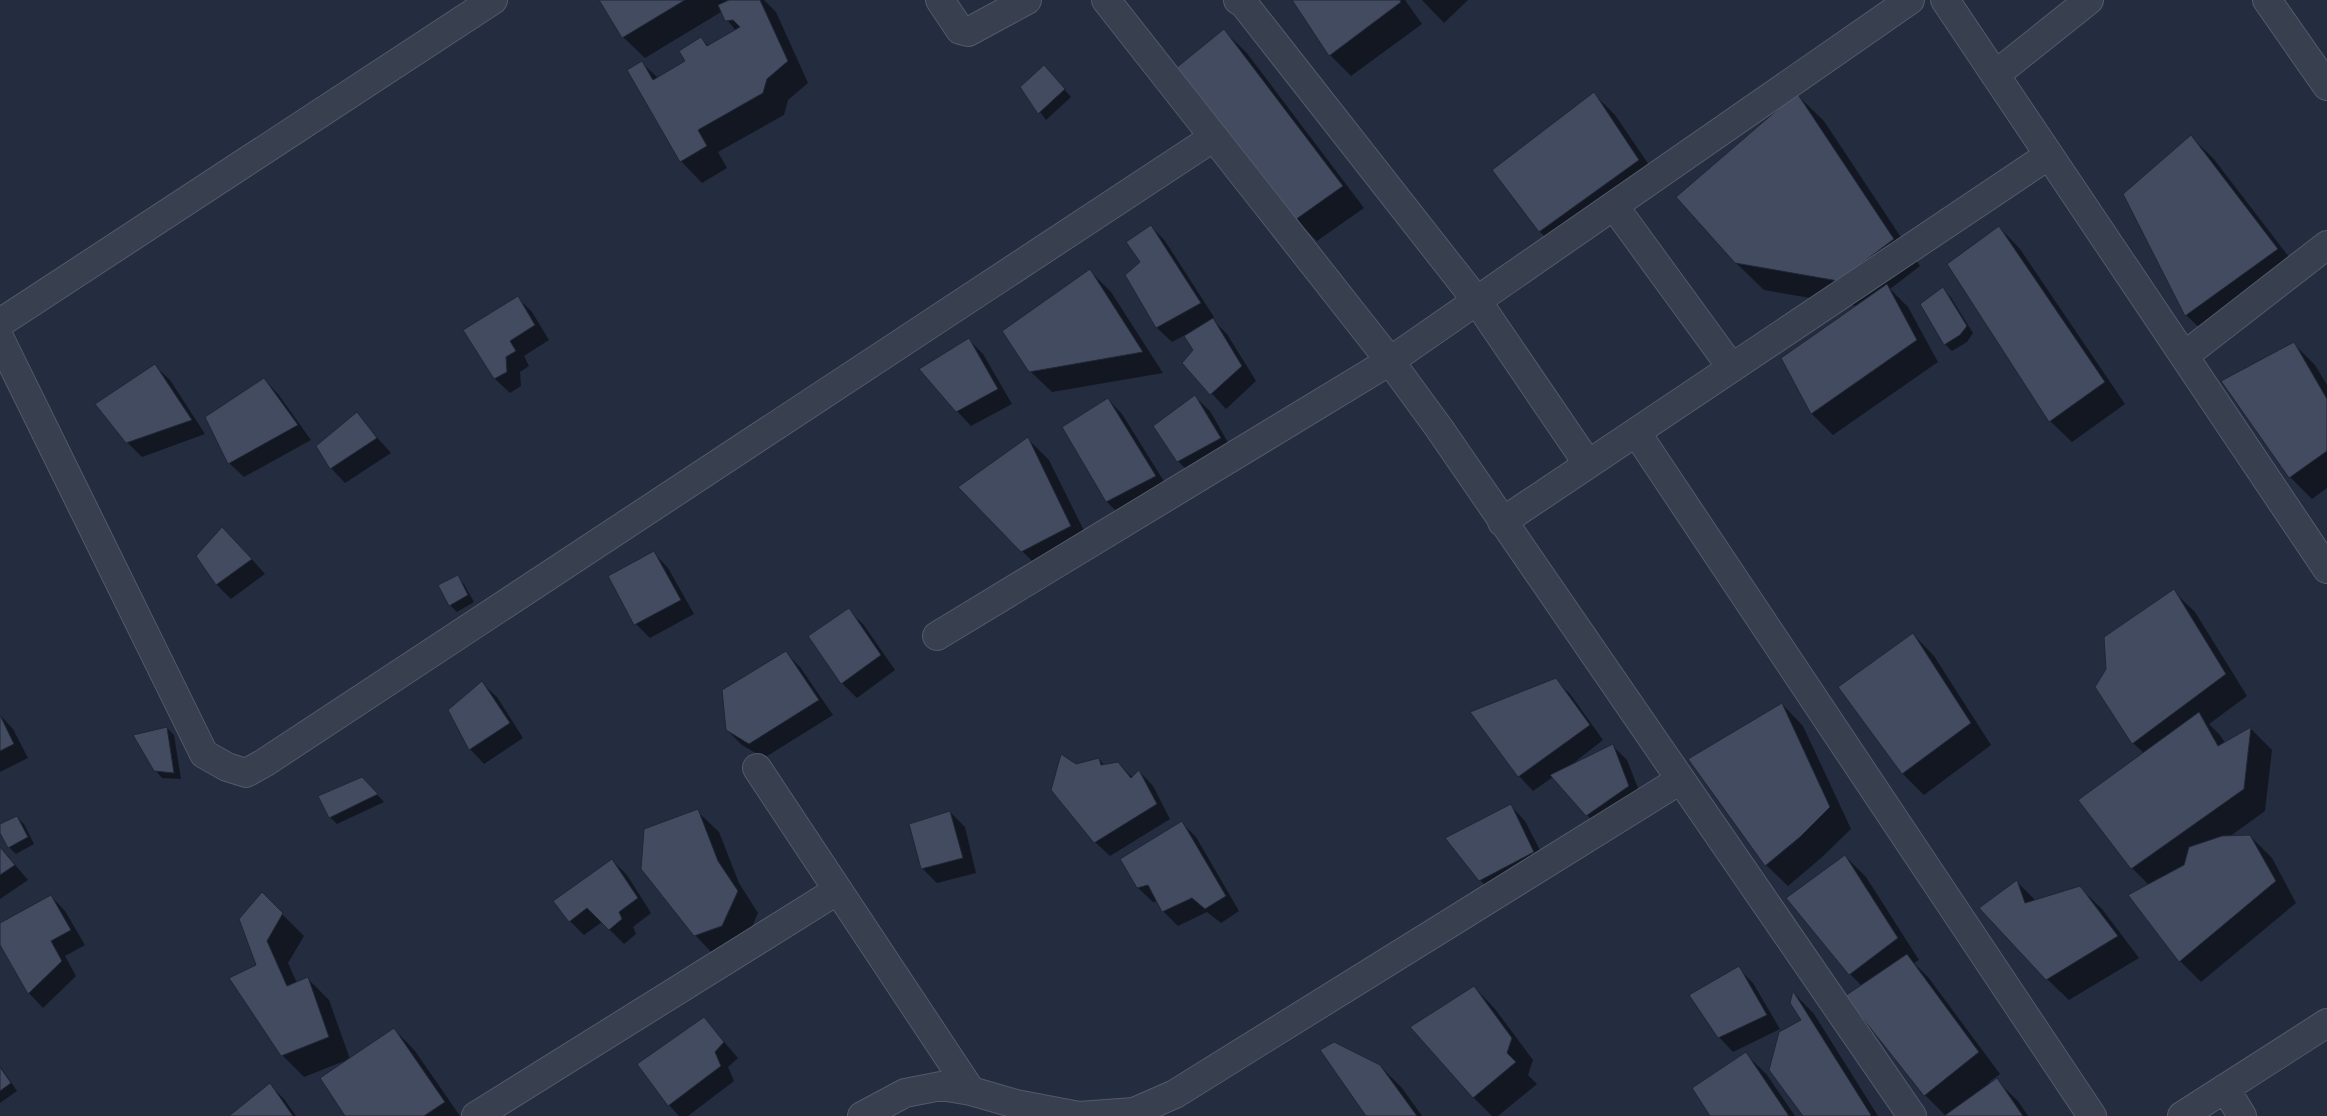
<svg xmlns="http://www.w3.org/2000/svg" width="2327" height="1116" font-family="Raleway,sans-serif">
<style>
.shadow{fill:#0007}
.building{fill:#434b61;stroke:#1f2636}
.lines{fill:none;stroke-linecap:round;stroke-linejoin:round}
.minor-casing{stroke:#535a6a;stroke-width:30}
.minor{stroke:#383f4f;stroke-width:28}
</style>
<rect width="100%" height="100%" fill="#242c3f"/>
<path class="shadow" d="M600 0H764L776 12 808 83 788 100 784 115 718 152 727 168 702 183 681 161 642 63 658 78 687 62 701 39 709 46 736 31 721 12 645 58 623 37Z
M1294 0H1405L1422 24 1351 76 1330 55Z
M1422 0H1468L1444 23Z
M1224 31 1246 52 1364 208 1317 241 1296 220Z
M1051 74 1071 97 1046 120 1022 87Z
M1594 94 1615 115 1660 181 1561 253 1540 232 1494 171Z
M1796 94 1824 121 1920 266 1890 289 1908 307 1938 362 1833 435 1812 414 1783 359 1857 306 1764 290 1736 263Z
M2191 137 2213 158 2299 270 2208 336 2186 315 2125 194Z
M1151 226 1165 241 1214 317 1212 319 1227 334 1256 381 1226 409 1184 363 1195 350 1185 335 1172 342 1157 328 1127 276 1141 263Z
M1999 227 2020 249 2125 404 2072 442 2050 421Z
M1090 271 1111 292 1163 373 1052 392 1030 371Z
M1943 289 1950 296 1973 333 1967 342 1952 351 1945 344Z
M518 298 532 312 549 340 524 356 529 366 520 372 521 386 510 393 495 379 465 330Z
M969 340 983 354 1012 404 971 426 957 411Z
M2294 344 2315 365 2327 385V488L2312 499 2290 477 2223 381Z
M155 366 170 380 205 434 142 457 127 442Z
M264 379 278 394 311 440 244 477 229 463Z
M1195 397 1210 411 1234 453 1192 476 1178 461Z
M1108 399 1122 414 1170 491 1121 516 1107 502Z
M356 414 391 453 345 483 331 468Z
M1027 438 1049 460 1092 547 1043 572 1022 551Z
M237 543 265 574 231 599 217 585 197 556Z
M654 553 668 568 694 614 650 638 636 624Z
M457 577 464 584 474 602 457 612 450 605Z
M2173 591 2195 612 2247 696 2209 724 2220 735 2225 743 2251 729 2272 750 2265 811 2229 837 2250 836 2272 858 2296 903 2201 982 2180 961 2130 896 2149 885 2132 868 2079 800 2144 753 2133 743Z
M848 610 863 624 895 670 857 698 842 683 810 637Z
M1913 634 1934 656 1991 745 1924 795 1903 774 1840 687Z
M786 653 800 667 833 715 764 758 742 745 727 730Z
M1555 679 1570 694 1603 740 1566 769 1613 746 1627 760 1643 801 1601 830 1553 777 1533 791 1519 776Z
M482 683 497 697 523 738 484 764 470 749Z
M1782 704 1803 726 1851 829 1821 858 1788 886 1766 865 1690 759Z
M0 715 13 729 28 758 0 772Z
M167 728 174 735 181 779 162 778 155 770Z
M1099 759 1105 766 1118 763 1133 778 1139 771 1153 786 1170 819 1110 856 1095 842Z
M369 786 384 802 337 824 330 817 320 797Z
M1511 806 1525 821 1548 866 1494 895 1480 880Z
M697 811 719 832 739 883 758 913 743 947 716 957 695 935Z
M950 812 965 827 976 873 937 883 922 868Z
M17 817 24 824 34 844 16 854 9 847 0 830V826Z
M1181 822 1196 837 1239 911 1221 923 1207 912 1178 926 1163 911 1158 901 1153 902 1138 888 1121 859Z
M0 847 28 880 0 899Z
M1845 856 1866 877 1919 960 1914 963 1928 977 2000 1074 1989 1082 1991 1084 1996 1080 2018 1101 2028 1116H1946L1925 1095 1862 986 1850 974Z
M612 860 627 875 651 913 633 927 636 934 624 944 602 922 584 935 570 921Z
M2017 882 2036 901 2080 888 2102 909 2139 958 2069 1000 2047 979Z
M262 894 304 936 288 963 297 983 307 978 329 1000 350 1059 394 1029 415 1051 460 1116H347V1060L304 1077 282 1055 258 965Z
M51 896 65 911 85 945 65 956 76 976 43 1008 29 993 0 943V925Z
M1738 968 1753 983 1780 1029 1733 1052 1719 1037Z
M1474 987 1495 1009 1533 1060 1528 1075 1537 1084 1498 1116H1492L1473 1097Z
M1794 993 1814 1014 1878 1116H1805L1803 1021Z
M704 1019 738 1058 728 1067 734 1081 688 1116H679L669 1105Z
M1746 1054 1767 1075 1795 1116H1711Z
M0 1066 17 1091 0 1103Z
M1380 1066 1402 1088 1422 1116H1368Z
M270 1085 284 1099 296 1116H231Z"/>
<path class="building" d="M599 0H685L622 38Z
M729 0H760L788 61 767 79 763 93 698 130 707 146 680 162 627 70 642 61 653 80 685 61 679 51 701 37 707 46 740 27 733 20 725 21 718 5Z
M1292 0H1400L1401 2 1329 56Z
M1224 29 1343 186 1295 220 1176 68Z
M1044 65 1065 89 1038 114 1020 87Z
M1594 92 1639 160 1539 232 1492 170Z
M1797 93 1894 239 1838 281 1735 263 1676 197Z
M2191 135 2278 249 2185 316 2123 194Z
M1151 225 1201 303 1156 328 1125 275 1140 262 1126 242Z
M1999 226 2105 382 2049 422 1947 264Z
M1090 269 1143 352 1029 372 1002 331Z
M1887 284 1917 340 1811 414 1781 358Z
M1943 287 1967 326 1960 335 1944 345 1920 304Z
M518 296 535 325 510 341 516 351 506 357 507 372 494 379 463 330Z
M1213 318 1242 366 1210 395 1182 363 1193 350 1184 336Z
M969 338 998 389 956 412 919 369Z
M2294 342 2327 399V451L2289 478 2221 381Z
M155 364 192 420 126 443 95 404Z
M264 378 298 425 228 464 205 417Z
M1195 395 1221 438 1177 462 1153 426Z
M1108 398 1156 476 1106 502 1062 427Z
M357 412 377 438 330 469 316 446Z
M1028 437 1071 526 1021 552 958 487Z
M222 527 252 559 216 585 196 556Z
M654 551 681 600 634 625 608 576Z
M458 575 468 595 449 606 438 585Z
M2174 589 2226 674 2132 744 2095 687 2106 669 2104 637Z
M849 608 881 655 841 684 808 636Z
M1913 633 1971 723 1902 774 1838 687Z
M786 651 819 700 749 744 726 730 722 690Z
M1556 678 1590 725 1518 777 1470 712Z
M482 681 510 723 469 750 448 710Z
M1782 703 1830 807 1800 837 1765 866 1688 759Z
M2199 712 2218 746 2251 727 2244 789 2131 869 2078 800Z
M0 715 14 744 0 751Z
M167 727 174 773 154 771 133 735Z
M1613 744 1629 786 1586 816 1550 775Z
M1061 754 1076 764 1099 758 1101 765 1118 762 1131 778 1139 770 1157 804 1094 843 1051 790Z
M362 777 378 794 329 818 318 796Z
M1511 804 1534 852 1479 881 1445 838Z
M698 809 718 861 738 891 722 926 694 936 641 869 644 829Z
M950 811 963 858 921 869 909 824Z
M17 816 28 837 8 848 0 833V824Z
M1182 821 1226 896 1205 909 1192 898 1162 912 1148 885 1137 888 1120 859Z
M2250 835 2276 881 2179 962 2128 895 2184 865 2189 847 2222 836Z
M0 847 15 865 0 875Z
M1845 855 1898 938 1849 975 1786 898Z
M612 859 638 898 619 912 622 919 609 930 587 908 569 922 553 901Z
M2017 880 2025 903 2080 886 2118 936 2046 980 1979 908Z
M262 892 283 913 267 941 287 986 308 977 329 1037 281 1056 229 978 256 965 239 919Z
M51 895 71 930 51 941 62 961 28 994 0 945V923Z
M1907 954 1979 1052 1924 1096 1845 996Z
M1739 966 1767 1015 1718 1038 1689 995Z
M1474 986 1512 1038 1507 1053 1516 1062 1473 1098 1410 1027Z
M1793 991 1871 1115 1870 1116H1803L1769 1070 1779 1032 1801 1020 1790 1003Z
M704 1017 724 1042 715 1052 721 1066 668 1106 637 1064Z
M394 1028 445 1102 424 1116H345L320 1078Z
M1334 1042 1380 1065 1417 1116H1366L1320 1050Z
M1746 1052 1789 1116H1710L1692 1088Z
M0 1067 11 1083 0 1091Z
M1997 1078 2023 1116H1944Z
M270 1083 293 1116H229Z"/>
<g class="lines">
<g class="minor-casing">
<path id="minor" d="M940 0 960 30 968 32 1027 0
M1106 0 1390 361 1439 428 1912 1116
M1238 0 1244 4 1477 301 1588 464
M1945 0 2327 569
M2267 0 2327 86
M1995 75 2089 0
M1614 206 1732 368
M0 323 493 0
M0 339 204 754 227 767 246 773 264 763 1214 137
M2184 356 2327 245
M1636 432 2092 1116
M1502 522 2049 155
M937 636 1390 361 1910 0
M757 768 971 1091
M2225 1088 2242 1116
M476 1116 838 890
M862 1116 905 1093 941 1086 971 1091 1016 1104 1079 1116 1134 1112 1175 1094 1680 780
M2182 1116 2327 1023"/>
</g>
<use href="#minor" class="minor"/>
</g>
</svg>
